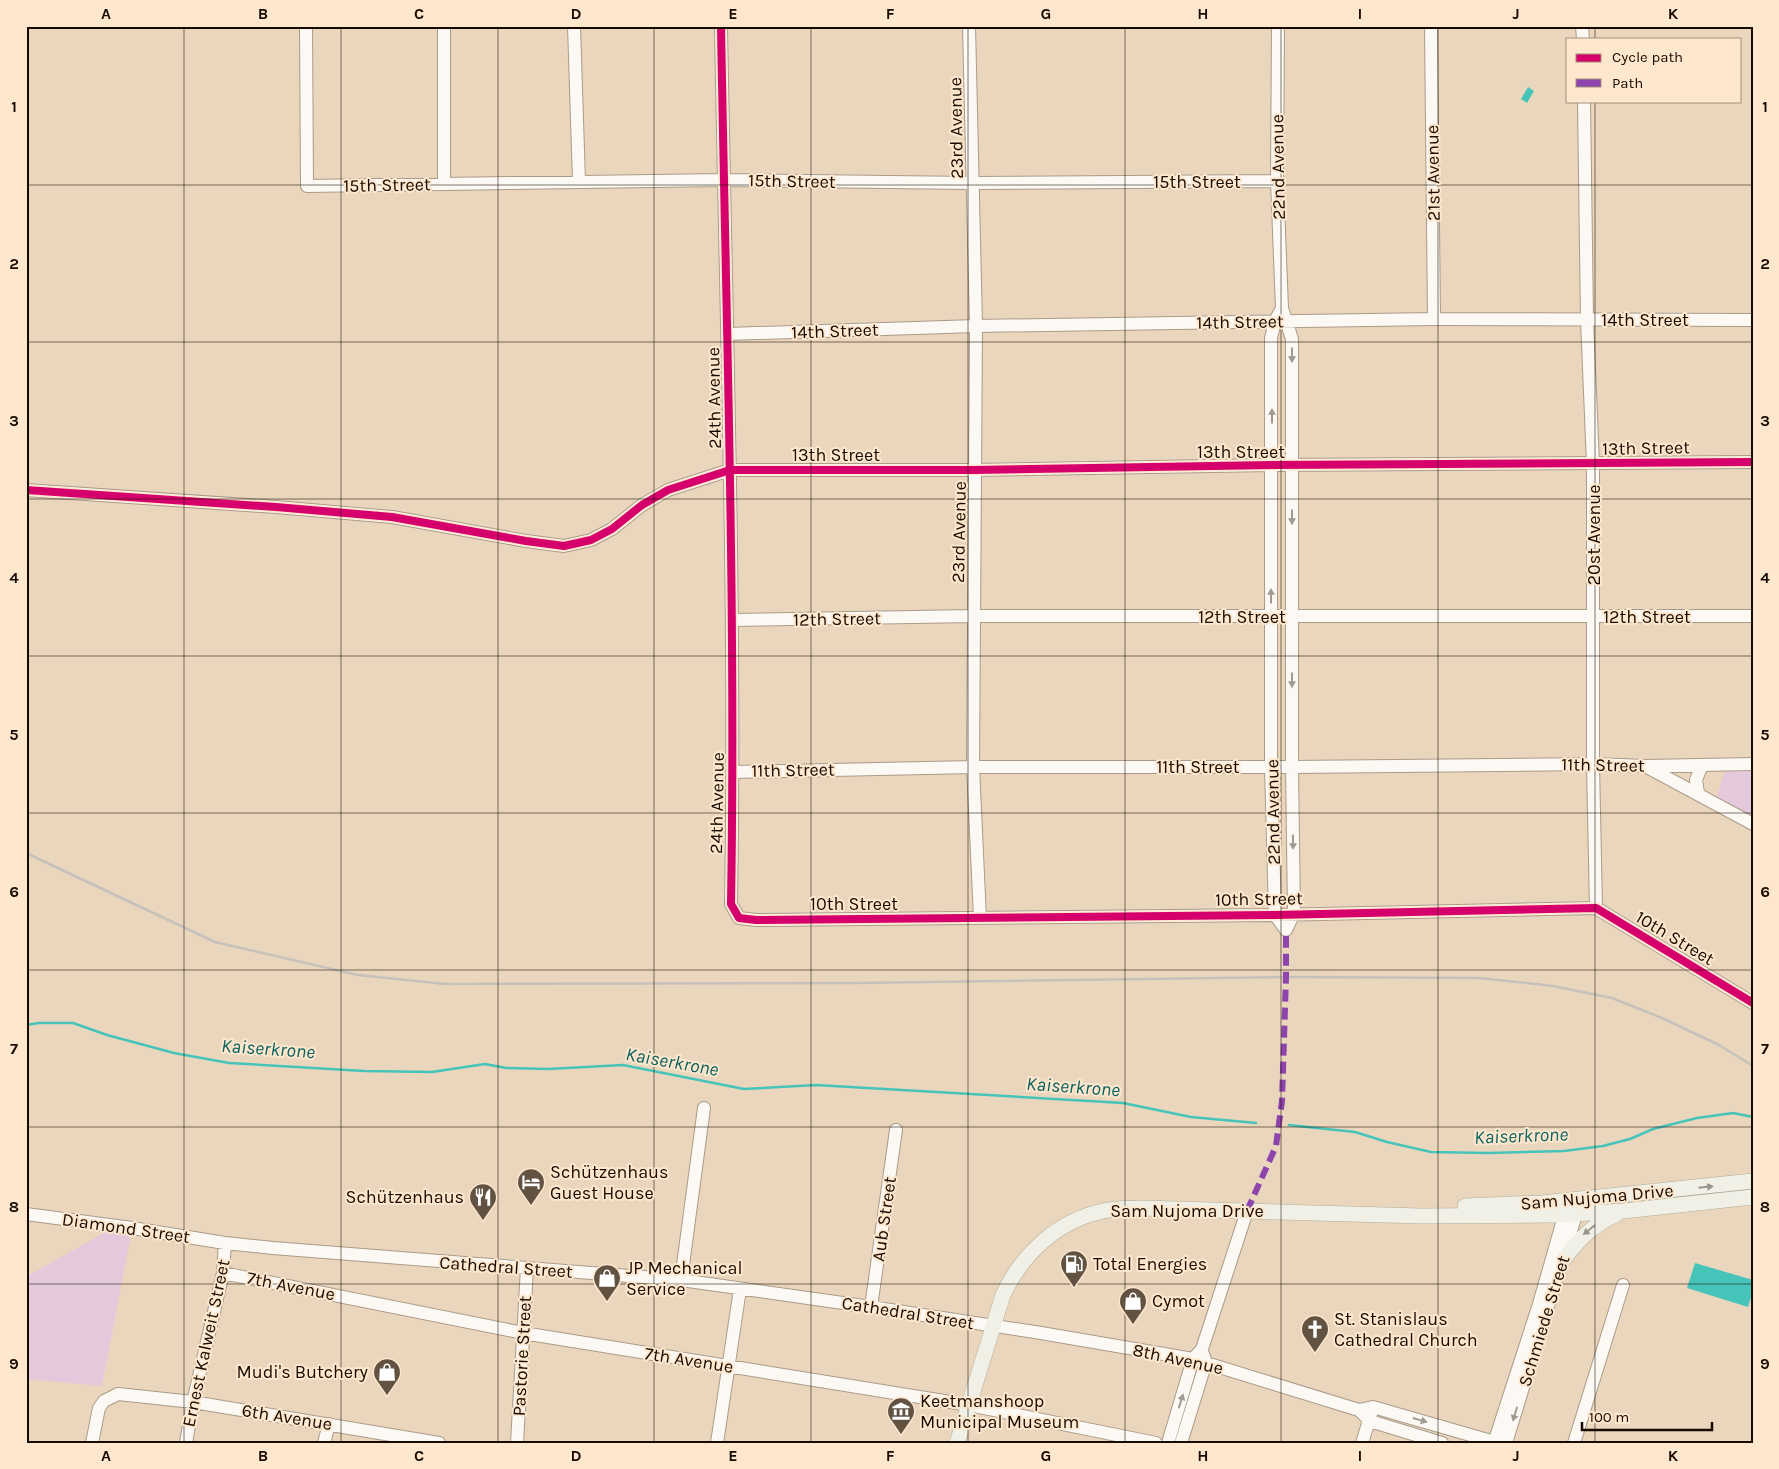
<svg xmlns="http://www.w3.org/2000/svg" width="1779" height="1469" font-family="Karla,sans-serif">
<style>
.green{fill:#e4c9dc}
.water{fill:#46c4ba}
.lines{fill:none;stroke-linecap:round;stroke-linejoin:round}
.stream{stroke:#46c4ba;stroke-width:2.5}
.minor-casing{stroke:#ab9b88;stroke-width:14}
.major-casing{stroke:#b1ac97;stroke-width:16}
.minor{stroke:#fcf9f5;stroke-width:12}
.major{stroke:#f0f0e7;stroke-width:15}
.rail{stroke:#c6c1ba;stroke-width:2.5}
.quiet{stroke:#8e44ad;stroke-width:6;stroke-dasharray:12 6;stroke-linecap:butt}
.cycleway-casing{stroke:#fee7cd;stroke-width:11}
.cycleway{stroke:#d6006c;stroke-width:8}
.oneway{fill:#a09a93}
.oneway2{fill:#99948b}
.grid{fill:none;stroke:#170b00;stroke-width:1;stroke-opacity:0.55}
.labels{text-anchor:middle;dominant-baseline:central;stroke-width:4;stroke-linejoin:round;paint-order:stroke}
.street-label{font-size:18px;fill:#170b00;stroke:#fee7cd}
.poi-label{font-size:18px;fill:#170b00;stroke:#fee7cd;text-anchor:start}
.water-label{font-size:19px;font-style:italic;fill:#0a615f;stroke:#fee7cd}
.neatline{fill:none;stroke:#170b00;stroke-width:2}
.grid-label{font-size:16px;text-anchor:middle;font-weight:bold;fill:#170b00}
</style>
<rect width="100%" height="100%" fill="#ead6bd"/>
<path class="green" d="M1725 770H1753V818L1717 797Z
M118 1225 132 1228 102 1386 26 1379V1277Z"/>
<path class="water" d="M1528 87 1534 91 1527 103 1521 99Z
M1695 1263 1753 1280V1291L1748 1307 1687 1288Z"/>
<g class="lines">
<path class="stream" d="M26 1025 39 1023H73L107 1035 174 1053 229 1063 364 1071 432 1072 485 1064 506 1068 548 1069 623 1065 744 1089 816 1085 1123 1103 1191 1117 1256 1123
M1289 1125 1355 1132 1387 1142 1431 1152 1488 1153 1564 1151 1603 1146 1630 1139 1653 1129 1697 1118 1733 1113 1753 1117"/>
<g class="minor-casing">
<path id="minor" d="M306 26 307 186 724 180 972 183 1277 181
M574 26 579 182
M721 26C726 319 736 611 731 904L739 918 756 920 1275 915 1596 908 1753 1003
M969 26 976 326 973 767 980 918
M1278 26 1277 181 1282 308 1292 339V767L1294 913 1286 930 1275 915 1271 767V338L1275 321 1282 308
M1431 26 1434 319
M1582 26 1583 39
M1584 101 1587 320 1593 464V764L1596 908
M444 184V26
M728 334 976 326 1434 319 1753 320
M26 490 276 507 392 517 526 541 564 546 591 540 612 529 642 505 668 490 730 470H974L1272 465 1753 462
M732 620 973 616H1753
M1647 767 1753 824
M733 772 973 767H1292L1593 764 1646 766 1753 764
M1698 793 1696 780 1702 765
M26 1214 132 1228 225 1243 273 1248 681 1280 871 1307 1041 1333 1193 1359 1359 1410 1370 1421 1442 1443
M223 1273 523 1333 969 1405 1156 1443
M681 1280 704 1108
M871 1307 896 1130
M1359 1410 1373 1407 1498 1443
M92 1443 99 1408 104 1401 118 1394 193 1402 439 1443
M186 1443 193 1402 223 1273 225 1243
M324 1443 329 1424
M517 1443 527 1268
M717 1443 740 1289
M1168 1443 1193 1359 1202 1349 1247 1211
M1181 1443 1206 1362 1203 1354
M1362 1443 1371 1414
M1494 1443 1539 1304 1567 1206
M1506 1443 1579 1205
M1574 1443 1623 1285"/>
</g>
<g class="major-casing">
<path id="major" d="M1465 1206 1542 1203 1753 1181
M1564 1259C1579 1239 1594 1224 1617 1214
M957 1443 1003 1295C1022 1254 1057 1221 1103 1211 1115 1208 1129 1209 1141 1208L1421 1216 1555 1215 1623 1211 1753 1197"/>
</g>
<use href="#minor" class="minor"/>
<use href="#major" class="major"/>
<path class="rail" d="M26 853 215 942 358 975 445 984 857 983 1286 977 1479 978 1553 986 1612 998 1662 1018 1719 1045 1753 1066"/>
<path class="quiet" d="M1247 1211 1276 1146 1282 1101 1286 977V930"/>
<g class="cycleway-casing">
<path id="cycleway" d="M721 26C726 319 736 611 731 904L739 918 756 920 1275 915 1596 908 1753 1003
M26 490 276 507 392 517 526 541 564 546 591 540 612 529 642 505 668 490 730 470H974L1272 465 1753 462"/>
</g>
<use href="#cycleway" class="cycleway"/>
</g>
<defs><path id="oneway-solid" d="M-6-.8H1V-3.2L6.5 0L1 3.2V.8H-6Z" transform="scale(1.25)"/></defs>
<g class="oneway">
<use href="#oneway-solid" transform="translate(1292 355) rotate(90)"/>
<use href="#oneway-solid" transform="translate(1272 416) rotate(-90)"/>
<use href="#oneway-solid" transform="translate(1292 517) rotate(90)"/>
<use href="#oneway-solid" transform="translate(1271 596) rotate(-90)"/>
<use href="#oneway-solid" transform="translate(1292 680) rotate(90)"/>
<use href="#oneway-solid" transform="translate(1293 842) rotate(89)"/>
<use href="#oneway-solid" transform="translate(1181 1401) rotate(-73)"/>
<use href="#oneway-solid" transform="translate(1515 1414) rotate(107)"/>
<use href="#oneway-solid" transform="translate(1420 1420) rotate(16)"/>
</g>
<g class="oneway2">
<use href="#oneway-solid" transform="translate(1706 1187) rotate(-6)"/>
<use href="#oneway-solid" transform="translate(1589 1230) rotate(141)"/>
</g>
<path class="grid" d="M184 26V1443M341 26V1443M498 26V1443M654 26V1443M811 26V1443M968 26V1443M1125 26V1443M1281 26V1443M1438 26V1443M1595 26V39M1595 101V1443M26 185H1753M26 342H1753M26 499H1753M26 656H1753M26 813H1753M26 970H1753M26 1127H1753M26 1284H1753"/>
<defs>
<g id="hotel-pin" transform="scale(1.4375)"><path d="M0 17L-7.5 6A9.5 9.5 0 1 1 7.5 6Z" fill="#615242" stroke="#fee7cd"/><path d="M-6-4.5h1.5V1H6V5H4.5V3h-9V5H-6ZM-4 0a1.8 1.8 0 1 1 3.6 0ZM.5 0V-2.5h3Q6-2.5 6 0Z" fill="#fff"/></g>
<g id="restaurant-pin" transform="scale(1.4375)"><path d="M0 17L-7.5 6A9.5 9.5 0 1 1 7.5 6Z" fill="#615242" stroke="#fee7cd"/><path d="M-5-6h1v4h1v-4h1v4h1v-4h1v5L-1.5 .5V6h-2V.5L-5-1ZM5-6V6H3V1.5H1.5Q1.5-4 5-6Z" fill="#fff"/></g>
<g id="fuel-pin" transform="scale(1.4375)"><path d="M0 17L-7.5 6A9.5 9.5 0 1 1 7.5 6Z" fill="#615242" stroke="#fee7cd"/><path d="M-5.5-6h7V0h2V4h1.3V-2.5L3-4.5l.8-.8L6-3V5H2.5V1h-1V6h-7ZM-4.2-4.7v3.2H.2V-4.7Z" fill="#fff"/></g>
<g id="shop-pin" transform="scale(1.4375)"><path d="M0 17L-7.5 6A9.5 9.5 0 1 1 7.5 6Z" fill="#615242" stroke="#fee7cd"/><path d="M-5-2.5h2.3a2.7 3.5 0 0 1 5.4 0H5L5.5 6h-11ZM-1.5-2.5h3a1.5 2.3 0 0 0-3 0Z" fill="#fff"/></g>
<g id="church-pin" transform="scale(1.4375)"><path d="M0 17L-7.5 6A9.5 9.5 0 1 1 7.5 6Z" fill="#615242" stroke="#fee7cd"/><path d="M-1.2-6h2.4v3.5h3.3v2.4h-3.3V6h-2.4V-.1h-3.3v-2.4h3.3Z" fill="#fff"/></g>
<g id="museum-pin" transform="scale(1.4375)"><path d="M0 17L-7.5 6A9.5 9.5 0 1 1 7.5 6Z" fill="#615242" stroke="#fee7cd"/><path d="M0-6L6-3V-2H-6V-3ZM-5-1h2V3h-2ZM-1-1h2V3h-2ZM3-1h2V3H3ZM-6 4H6V6H-6Z" fill="#fff"/></g>
</defs>
<g fill-rule="evenodd">
<use href="#hotel-pin" x="531" y="1182"/>
<use href="#restaurant-pin" x="483" y="1197"/>
<use href="#fuel-pin" x="1074" y="1264"/>
<use href="#shop-pin" x="607" y="1278"/>
<use href="#shop-pin" x="1133" y="1301"/>
<use href="#church-pin" x="1315" y="1329"/>
<use href="#shop-pin" x="387" y="1372"/>
<use href="#museum-pin" x="901" y="1411"/>
</g>
<g class="labels">
<g class="street-label">
<text transform="translate(956 128) rotate(-91)">23rd Avenue</text>
<text transform="translate(1278 167) rotate(-91)">22nd Avenue</text>
<text transform="translate(1433 173) rotate(-91)">21st Avenue</text>
<text transform="translate(792 181) rotate(1)">15th Street</text>
<text x="1197" y="182">15th Street</text>
<text transform="translate(387 185) rotate(-1)">15th Street</text>
<text x="1645" y="320">14th Street</text>
<text transform="translate(1240 322) rotate(-1)">14th Street</text>
<text transform="translate(835 331) rotate(-2)">14th Street</text>
<text transform="translate(714 398) rotate(-91)">24th Avenue</text>
<text transform="translate(1646 448) rotate(-1)">13th Street</text>
<text x="1241" y="452">13th Street</text>
<text x="836" y="455">13th Street</text>
<text transform="translate(959 532) rotate(-89)">23rd Avenue</text>
<text transform="translate(1594 535) rotate(-90)">20st Avenue</text>
<text x="1242" y="617">12th Street</text>
<text x="1647" y="617">12th Street</text>
<text transform="translate(837 619) rotate(-1)">12th Street</text>
<text transform="translate(1603 765) rotate(1)">11th Street</text>
<text x="1198" y="767">11th Street</text>
<text transform="translate(793 770) rotate(-1)">11th Street</text>
<text transform="translate(717 803) rotate(-89)">24th Avenue</text>
<text transform="translate(1273 812) rotate(-91)">22nd Avenue</text>
<text transform="translate(1259 899) rotate(-1)">10th Street</text>
<text x="854" y="904">10th Street</text>
<text transform="translate(1675 938) rotate(31)">10th Street</text>
<text transform="translate(1597 1197) rotate(-5)">Sam Nujoma Drive</text>
<text x="1187" y="1211">Sam Nujoma Drive</text>
<text transform="translate(884 1219) rotate(-82)">Aub Street</text>
<text transform="translate(126 1228) rotate(8)">Diamond Street</text>
<text transform="translate(506 1267) rotate(4)">Cathedral Street</text>
<text transform="translate(291 1286) rotate(11)">7th Avenue</text>
<text transform="translate(908 1313) rotate(9)">Cathedral Street</text>
<text transform="translate(1544 1321) rotate(-73)">Schmiede Street</text>
<text transform="translate(206 1343) rotate(-78)">Ernest Kalweit Street</text>
<text transform="translate(522 1356) rotate(-87)">Pastorie Street</text>
<text transform="translate(1178 1359) rotate(12)">8th Avenue</text>
<text transform="translate(689 1360) rotate(9)">7th Avenue</text>
<text transform="translate(287 1417) rotate(9)">6th Avenue</text>
</g>
<g class="poi-label">
<text x="550" y="1172">Schützenhaus<tspan x="550" dy="21">Guest House</tspan></text>
<text x="464" y="1197" text-anchor="end">Schützenhaus</text>
<text x="1093" y="1264">Total Energies</text>
<text x="626" y="1268">JP Mechanical<tspan x="626" dy="21">Service</tspan></text>
<text x="1152" y="1301">Cymot</text>
<text x="1334" y="1319">St. Stanislaus<tspan x="1334" dy="21">Cathedral Church</tspan></text>
<text x="368" y="1372" text-anchor="end">Mudi's Butchery</text>
<text x="920" y="1401">Keetmanshoop<tspan x="920" dy="21">Municipal Museum</tspan></text>
</g>
<g class="water-label">
<text transform="translate(268 1049) rotate(4)">Kaiserkrone</text>
<text transform="translate(672 1062) rotate(10)">Kaiserkrone</text>
<text transform="translate(1073 1087) rotate(4)">Kaiserkrone</text>
<text transform="translate(1521 1136) rotate(-2)">Kaiserkrone</text>
</g>
</g>
<rect width="1779" height="1469" fill="none" stroke="#fee7cd" stroke-width="55"/>
<rect x="1566" y="38" width="175" height="65" fill="#fee7cd" stroke="#a28f7b"/>
<rect x="1576" y="54" width="25" height="8" fill="#d6006c" stroke="#a28f7b"/>
<text x="1612" y="62" font-size="15" fill="#170b00">Cycle path</text>
<rect x="1576" y="79" width="25" height="8" fill="#8e44ad" stroke="#a28f7b"/>
<text x="1612" y="88" font-size="15" fill="#170b00">Path</text>
<path d="M1582 1422v8h130v-8" fill="none" stroke="#170b00" stroke-width="2.5"/>
<text x="1589" y="1422" font-size="15" fill="#170b00" stroke="#fee7cd" stroke-width="4" paint-order="stroke">100 m</text>
<rect x="28" y="28" width="1724" height="1414" class="neatline"/>
<g class="grid-label">
<text x="106" y="19">A</text>
<text x="263" y="19">B</text>
<text x="419" y="19">C</text>
<text x="576" y="19">D</text>
<text x="733" y="19">E</text>
<text x="890" y="19">F</text>
<text x="1046" y="19">G</text>
<text x="1203" y="19">H</text>
<text x="1360" y="19">I</text>
<text x="1516" y="19">J</text>
<text x="1673" y="19">K</text>
<text x="14" y="112">1</text>
<text x="1765" y="112">1</text>
<text x="14" y="269">2</text>
<text x="1765" y="269">2</text>
<text x="14" y="426">3</text>
<text x="1765" y="426">3</text>
<text x="14" y="583">4</text>
<text x="1765" y="583">4</text>
<text x="14" y="740">5</text>
<text x="1765" y="740">5</text>
<text x="14" y="897">6</text>
<text x="1765" y="897">6</text>
<text x="14" y="1054">7</text>
<text x="1765" y="1054">7</text>
<text x="14" y="1212">8</text>
<text x="1765" y="1212">8</text>
<text x="14" y="1369">9</text>
<text x="1765" y="1369">9</text>
<text x="106" y="1461">A</text>
<text x="263" y="1461">B</text>
<text x="419" y="1461">C</text>
<text x="576" y="1461">D</text>
<text x="733" y="1461">E</text>
<text x="890" y="1461">F</text>
<text x="1046" y="1461">G</text>
<text x="1203" y="1461">H</text>
<text x="1360" y="1461">I</text>
<text x="1516" y="1461">J</text>
<text x="1673" y="1461">K</text>
</g>
</svg>
